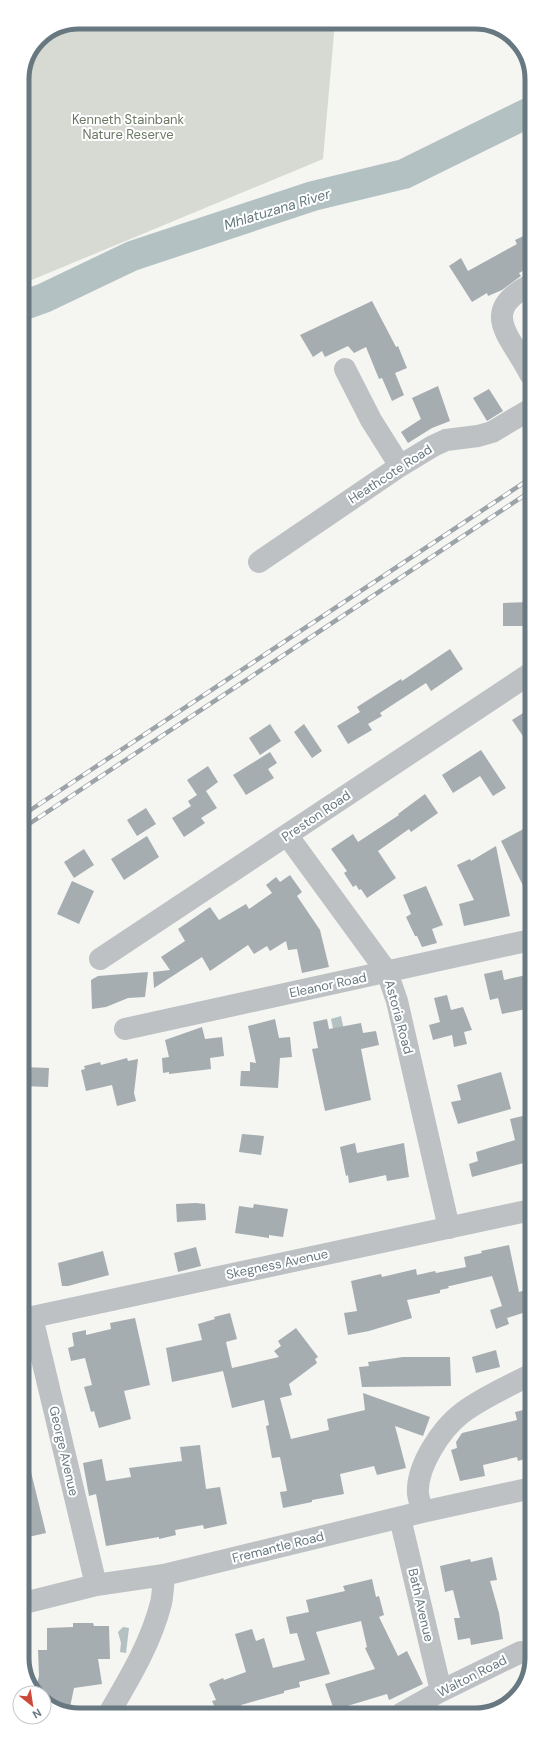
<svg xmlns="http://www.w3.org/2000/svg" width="554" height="1737" font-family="'DM Sans',sans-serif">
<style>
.green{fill:#d6dad2}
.water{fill:#b3c1c2}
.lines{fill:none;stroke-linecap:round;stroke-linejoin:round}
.river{stroke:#b3c1c2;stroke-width:30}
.building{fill:#a5adb1}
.minor{stroke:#bdc1c4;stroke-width:22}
.rail-casing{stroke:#9da4a8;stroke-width:4.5}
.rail{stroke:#fff;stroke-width:3;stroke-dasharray:9;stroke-linecap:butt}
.labels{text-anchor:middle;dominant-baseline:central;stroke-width:4;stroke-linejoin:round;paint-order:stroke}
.park-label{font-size:13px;fill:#6c7866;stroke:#fff}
.street-label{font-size:13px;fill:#687880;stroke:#fff}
.water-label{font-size:14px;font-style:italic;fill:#63797c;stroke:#fff}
.rim{fill:none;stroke:#687880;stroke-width:5}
</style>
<rect width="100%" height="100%" fill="#f5f5f2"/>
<path class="green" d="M79 22H335L323 159 22 284V75L39 38Z"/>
<path class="water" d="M341 1016 345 1035 335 1038 331 1019Z
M123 1627 129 1628 126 1653 120 1652 121 1643 118 1632Z"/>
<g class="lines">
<path class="river" d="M22 306 44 298 132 256 313 196 404 174 530 112"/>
</g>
<path class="building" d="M530 233V272L529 268 519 273 521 276 502 290 488 296 487 293 472 302 449 266 461 258 468 271 517 244 515 240Z
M372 301 396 347 398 346 407 368 395 373 404 395 392 401 382 378 379 379 366 347 354 353 348 346 325 357 322 351 313 357 300 335Z
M438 386 450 421 432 428 408 443 401 432 421 419 412 398Z
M489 389 503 411 487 421 473 398Z
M531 602V626H503V603Z
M450 649 463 669 431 691 426 683 380 713 382 716 368 724 372 730 348 744 337 726 360 712 357 707 401 679 402 681Z
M531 708V748L512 720Z
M270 724 281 741 260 755 249 738Z
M304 724 322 751 312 758 294 732Z
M481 750 506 788 493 796 480 776 453 793 442 775Z
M270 752 277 763 268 769 274 778 246 795 233 775Z
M208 766 218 782 206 791 217 808 201 818 205 823 184 837 172 818 191 806 188 801 197 795 187 780Z
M425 794 438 813 411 832 409 829 378 851 396 878 367 898 361 889 359 890 356 885 353 887 344 873 347 871 331 849 353 834 358 842 399 815 398 814Z
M146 808 156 824 137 836 127 820Z
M531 825V902L501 841Z
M147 836 159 857 124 880 111 859Z
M496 846 510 916 464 926 459 904 474 900 457 865 470 859 471 861Z
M84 849 94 865 74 878 64 862Z
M290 875 302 892 297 896 320 930 329 967 302 973 297 949 288 950 286 941 270 951 267 946 254 954 248 945 210 971 202 957 154 988 153 972 170 970 161 957 185 941 178 929 210 907 219 920 246 904 249 909 272 893 266 885 276 877 280 882Z
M72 881 94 891 79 924 57 914Z
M426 886 443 925 432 929 437 943 422 947 417 936H415L406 917 411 914 403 895Z
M502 970 504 980 531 974V1008L502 1014 498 998 490 1000 484 974Z
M148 972 145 997 128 998 106 1007 92 1009 91 980 98 976Z
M447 995 451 1010 463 1007 472 1030 464 1032 467 1044 454 1047 452 1035 433 1040 429 1025 440 1022 434 998Z
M275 1019 279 1038 290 1037 292 1057 280 1058 278 1088 240 1086 241 1071H250V1062L256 1063 248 1026Z
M327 1019 329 1029 361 1023 363 1033 376 1031 379 1045 361 1049 371 1100 325 1111 312 1049 318 1048 313 1022Z
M202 1027 205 1039 222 1037 224 1056 210 1058 211 1069 169 1074V1072L163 1073 162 1058 169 1057 165 1040Z
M127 1058 128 1061 138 1059 134 1093 136 1101 117 1106 112 1085 86 1091 81 1070 85 1069 84 1066 100 1062 101 1065Z
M23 1067 49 1068 48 1087 23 1086Z
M501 1072 511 1109 458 1124 451 1102 461 1100 457 1085Z
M531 1114V1161L472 1177 469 1164 478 1161 476 1152 515 1140 510 1119Z
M242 1134 264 1136 261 1155 239 1152Z
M355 1143 357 1153 404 1143 409 1177 387 1181 386 1175 349 1183 348 1175 346 1176 340 1147Z
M196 1203 205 1204 206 1220 177 1222 176 1204Z
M254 1204 288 1209 283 1237 269 1235V1238L235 1233 239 1206 253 1208Z
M509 1245 519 1292 532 1288V1310L507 1318 509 1324 496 1329 490 1310 502 1306 492 1276 450 1286H448L449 1288 440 1290V1293L407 1300 412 1318 369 1331 348 1335 344 1313 357 1311 351 1281 381 1274 382 1277 416 1269 417 1275 435 1271 436 1273 466 1267 464 1257 482 1253 481 1251Z
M196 1247 201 1266 178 1272 174 1253Z
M103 1251 109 1275 68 1286H62L58 1263Z
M230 1313 237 1339 226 1342 232 1368 279 1357 274 1351 281 1346 278 1341 296 1328 318 1357 315 1359 317 1363 289 1384 292 1395 280 1398 291 1439 329 1430 327 1419 365 1410 363 1393 430 1417 423 1436 395 1426 406 1468 377 1475 374 1466 340 1474 344 1494 312 1500V1502L283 1508 280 1492 287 1491 280 1457 272 1458 266 1426 269 1425 264 1400 232 1408 223 1371 172 1382 166 1348 202 1340 198 1324 215 1319 214 1317Z
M135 1318 150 1385 124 1391 131 1419 99 1428 94 1411 91 1412 84 1387 92 1385 85 1358 71 1361 68 1348 74 1346 72 1333 86 1330V1335L111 1329 110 1323Z
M496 1350 500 1367 476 1373 472 1357Z
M403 1357H450L451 1386 362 1387 359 1367 369 1366 368 1362Z
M532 1408V1457L518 1461 517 1457 483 1465 485 1476 460 1481 451 1450 457 1448 456 1442 462 1433 517 1420 515 1412Z
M200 1445 206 1489 220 1487 227 1524 204 1529 203 1525 175 1530 176 1535 159 1539V1537L106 1546 96 1494 89 1496 83 1463 102 1459 106 1481 131 1477 129 1468 182 1461 180 1447Z
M24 1464H29L46 1533 24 1538Z
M492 1557 497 1580 490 1581 499 1613 503 1639 471 1645 470 1638 458 1640 454 1618H460L453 1590 445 1592 440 1566 470 1559 471 1562Z
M372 1579 376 1597 379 1596 384 1615 379 1617 398 1656 407 1651 423 1684 389 1700 387 1694 334 1710 325 1684 375 1669 365 1648 367 1647 361 1621 316 1632 330 1674 299 1682 300 1687 284 1691V1693L241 1705 245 1714H218L212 1701 216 1700 209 1684 223 1678 224 1680 246 1672 235 1634 252 1629 256 1641 264 1638 273 1668 305 1660 297 1633 290 1634 286 1617 309 1612 306 1600 345 1591 343 1586Z
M73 1623H93L94 1626H109L110 1659H98L102 1684 74 1688 69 1712 44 1702V1693L35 1691 39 1676 38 1650H47V1628L73 1627Z"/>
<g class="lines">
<path class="minor" d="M530 285C477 312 512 337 530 374
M345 369 371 420 400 466
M259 562 400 466 433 446 446 440 478 436 492 432 531 409
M287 835 387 972 397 1001 449 1228
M100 959 531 673
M125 1029 531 940
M32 1317 96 1585
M23 1319 531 1210
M422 1512C421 1506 419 1500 418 1494 416 1467 441 1429 462 1413 483 1397 509 1386 532 1374
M400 1518 441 1691
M24 1603 96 1585 164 1575 422 1512 532 1488
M402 1713 441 1691 521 1652
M108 1715C129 1679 151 1643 161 1603 163 1594 163 1584 164 1575"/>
<g class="rail-casing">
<path id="rail" d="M23 815 531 478
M23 828 531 491"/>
</g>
<use href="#rail" class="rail"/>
</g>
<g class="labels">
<g class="park-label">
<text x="128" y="119">Kenneth Stainbank<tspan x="128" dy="15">Nature Reserve</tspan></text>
</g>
<g class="street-label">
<text transform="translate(390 474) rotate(-33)">Heathcote Road</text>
<text transform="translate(316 816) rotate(-34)">Preston Road</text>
<text transform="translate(328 985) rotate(-12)">Eleanor Road</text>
<text transform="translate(399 1017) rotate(75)">Astoria Road</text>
<text transform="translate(277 1264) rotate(-12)">Skegness Avenue</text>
<text transform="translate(64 1451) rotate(77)">George Avenue</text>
<text transform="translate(278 1547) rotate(-14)">Fremantle Road</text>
<text transform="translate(421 1605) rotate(77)">Bath Avenue</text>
<text transform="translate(472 1676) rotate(-27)">Walton Road</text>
</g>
<g class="water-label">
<text transform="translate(277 209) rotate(-17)">Mhlatuzana River</text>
</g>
</g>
<path d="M0 0H554V1737H0ZM79 29H475A50 50 0 0 1 525 79V1658A50 50 0 0 1 475 1708H79A50 50 0 0 1 29 1658V79A50 50 0 0 1 79 29Z" fill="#fff" fill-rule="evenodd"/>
<path class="rim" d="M79 29H475A50 50 0 0 1 525 79V1658A50 50 0 0 1 475 1708H79A50 50 0 0 1 29 1658V79A50 50 0 0 1 79 29Z"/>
<g transform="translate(32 1705) rotate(150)"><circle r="19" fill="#ffffff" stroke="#c3c9cc"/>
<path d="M0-3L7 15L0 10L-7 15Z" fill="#ce4839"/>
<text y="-6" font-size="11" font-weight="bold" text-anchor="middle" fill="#687880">N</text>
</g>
</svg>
